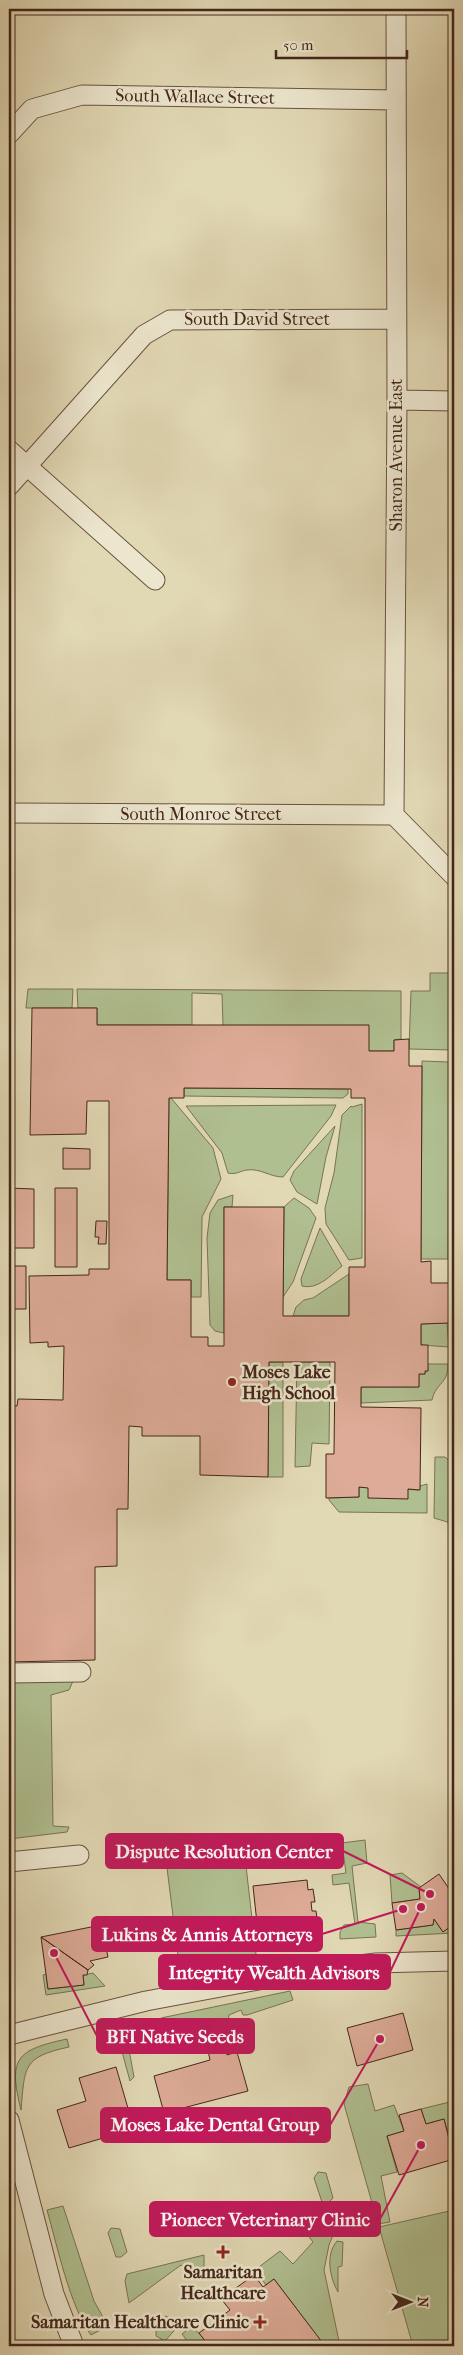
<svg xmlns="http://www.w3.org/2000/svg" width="463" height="2355" font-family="'IM FELL French Canon',serif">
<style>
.green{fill:#b0bf90;stroke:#7a7255}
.building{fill:#ddab97;stroke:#44261a;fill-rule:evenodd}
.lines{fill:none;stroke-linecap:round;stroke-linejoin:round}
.minor-casing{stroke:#6b5240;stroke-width:21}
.minor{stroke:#ece6ce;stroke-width:19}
.poi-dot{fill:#8f2418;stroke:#ece6ce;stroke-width:2}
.labels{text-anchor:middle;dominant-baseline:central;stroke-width:5;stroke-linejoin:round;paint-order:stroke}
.street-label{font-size:18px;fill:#44261a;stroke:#ece6ce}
.poi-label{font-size:18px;font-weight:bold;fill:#44261a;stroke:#ece6ce;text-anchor:start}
.leader{fill:none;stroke:#c2185b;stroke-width:2}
.callout-dot{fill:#c2185b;stroke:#ece6ce;stroke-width:2}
.callout{fill:#c2185b;stroke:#c2185b;stroke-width:2}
.callout-label{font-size:19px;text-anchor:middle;font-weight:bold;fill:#fff}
</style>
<rect width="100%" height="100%" fill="#e1d8b4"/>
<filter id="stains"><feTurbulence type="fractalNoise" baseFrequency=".004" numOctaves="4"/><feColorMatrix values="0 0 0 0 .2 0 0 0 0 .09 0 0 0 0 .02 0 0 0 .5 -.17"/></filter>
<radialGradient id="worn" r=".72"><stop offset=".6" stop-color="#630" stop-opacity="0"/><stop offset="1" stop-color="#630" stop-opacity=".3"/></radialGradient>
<path class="green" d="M430 973H454V1048L453 1050 409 1049 411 991H430Z
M28 989H73L72 1008H26Z
M77 989 401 991V1039L394 1040V1051H369L223 1025 222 994 192 993V1025H97V1008H78Z
M422 1061 449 1062 448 1259H421Z
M184 1088 348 1089V1094L343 1098 184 1096Z
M169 1098H171L213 1148 221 1179 202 1217 201 1297H191V1280H167Z
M362 1104V1258L349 1260 326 1224 325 1208 334 1173 342 1115 351 1106 352 1107Z
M336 1105 331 1116 283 1177C270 1177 260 1168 247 1170 239 1171 237 1175 228 1173L222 1153 186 1106Z
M335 1126 326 1157 317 1204 297 1192 290 1180 294 1171Z
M233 1195 232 1207H224V1333L215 1331 210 1325 207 1238 210 1213 218 1200Z
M294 1198 309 1208 316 1218 293 1282 283 1297 284 1207Z
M320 1228 342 1266C331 1275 318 1290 302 1286L301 1279Z
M349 1274V1316H293L296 1307 304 1300 313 1298Z
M447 1323 449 1347 421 1345V1324Z
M269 1362H283V1477H268Z
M297 1362H330L329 1444 312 1443 310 1466 295 1467Z
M428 1364H448C448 1385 436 1382 432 1400L361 1403V1387H419V1374H425V1371H428Z
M435 1457H445L454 1465V1524L434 1518Z
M427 1484V1513L339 1512 329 1500V1498L359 1497V1487L419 1490 420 1486Z
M74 1679 69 1690 51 1695 53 1826 69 1827 67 1832 9 1839V1681Z
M365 1840 367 1863 352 1866 358 1922 375 1924 376 1937 340 1939V1932L344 1925 355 1924 349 1883 333 1885 332 1875 346 1873 342 1843Z
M245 1857 256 1954 180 1971 167 1868Z
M402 1873 421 1887 419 1889 420 1899 392 1903 390 1875Z
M434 1919 443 1932 454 1924V1933L396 1936V1930L433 1925Z
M93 1973 105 1986 46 1995 43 1975 46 1974 48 1989 84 1985 83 1975Z
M290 1991 293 2000 247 2015H243L241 2010 229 2015 227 2028 217 2021 163 2029 161 2018Z
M141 2022 127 2039 134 2077 130 2081 118 2037 105 2039 103 2031Z
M67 2039 69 2047C22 2057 25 2067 21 2110 8 2058 16 2050 67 2039Z
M368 2084 375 2111 394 2105 404 2131 387 2136 397 2172 381 2176 390 2222 378 2224 344 2104 349 2087Z
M454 2101V2153L444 2119 426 2124 421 2109Z
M318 2172 326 2173 333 2198 328 2203 322 2202 314 2178Z
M63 2206 94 2301 108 2326 91 2335C70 2307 57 2245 47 2210Z
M454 2210V2346H413L379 2227Z
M333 2225 336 2228 329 2245 324 2270 340 2346H325L274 2279 266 2285 255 2270 280 2251 293 2264 313 2242 304 2230Z
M111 2228 120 2229 127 2252 121 2257H116L108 2233Z
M337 2241 343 2242 342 2266 338 2267V2292C330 2278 325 2255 337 2241Z
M204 2255V2267L191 2275 181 2265 129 2303 125 2281 127 2274Z
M166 2316 179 2325 165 2341 156 2336V2324Z
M191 2327 199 2333 209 2346H191L182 2334Z"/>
<path class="building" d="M32 1008H97V1025H369V1051H394V1040L409 1039V1066H422L421 1262 431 1261V1283H454V1317L450 1323 421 1324V1345H428V1371H425V1374H419V1387H361V1407L421 1408 420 1490 408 1489V1499L368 1498V1488L359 1487V1497L326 1498V1454H334L335 1362H269L268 1477 200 1475V1436H142V1427L129 1426 128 1509H117V1566L95 1567V1660L9 1662V1406H17L18 1399 63 1400 64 1346 48 1347V1342L30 1343 29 1276 89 1275V1269H109V1101H87L86 1134 30 1135ZM184 1088 351 1089V1098H365V1267H349V1316H283L284 1207H224V1346H208V1337H191V1280H167L169 1098H184Z
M63 1148 90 1149V1169H63Z
M9 1188 34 1189V1248H9Z
M55 1188H77V1267H55Z
M96 1221H107L106 1244H98L99 1237H95Z
M9 1266H26V1309H9Z
M439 1874 454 1896V1924L443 1932 434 1919 433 1925 396 1930 392 1903 420 1899 419 1888Z
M307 1880 308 1890 313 1889 315 1902H311L312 1911H316L318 1926H313L314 1935 259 1942 253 1886Z
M101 1925 108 1957 90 1961 94 1965 88 1970 41 1937Z
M41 1937 88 1970 87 1975H83L84 1985 48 1989Z
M403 2013 413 2050 357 2066 347 2028Z
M225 2047 227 2055 237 2052 248 2091 164 2113 154 2076 210 2060 208 2051Z
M116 2067 134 2129 69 2148 57 2110 86 2101 79 2078Z
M421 2109 426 2124 444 2119 454 2159 399 2175 387 2136 404 2131 399 2115Z
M254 2275 263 2287 274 2279 325 2346H209L199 2333 230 2310 218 2295 226 2289 229 2293Z"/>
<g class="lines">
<g class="minor-casing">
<path id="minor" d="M396 9 397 400 394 815 454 876
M9 134 32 109 82 95 395 100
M397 400 454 401
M9 450 155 580
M9 486 144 335 170 320 396 319
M9 813 394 815
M9 1673 81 1672
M9 1862 79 1855
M9 2035 146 2001 301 1972 376 1963 454 1961
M9 2120 54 2294 74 2346"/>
</g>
<use href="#minor" class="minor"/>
</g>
<g class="poi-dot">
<circle cx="232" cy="1382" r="5"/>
<path d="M220.5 2244.5h5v5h5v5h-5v5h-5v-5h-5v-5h5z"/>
<path d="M257.5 2314.5h5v5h5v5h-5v5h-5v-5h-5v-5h5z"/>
</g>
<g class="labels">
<g class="street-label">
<text transform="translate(195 97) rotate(1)">South Wallace Street</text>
<text x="257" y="319">South David Street</text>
<text transform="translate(396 455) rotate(-90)">Sharon Avenue East</text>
<text x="201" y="814">South Monroe Street</text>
</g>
<g class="poi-label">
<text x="242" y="1372">Moses Lake<tspan x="242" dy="21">High School</tspan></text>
<text x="223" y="2272" text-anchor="middle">Samaritan<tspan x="223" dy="21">Healthcare</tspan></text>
<text x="249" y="2322" text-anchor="end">Samaritan Healthcare Clinic</text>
</g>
</g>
<path class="leader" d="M430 1894L343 1851M403 1909L322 1934M421 1907L390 1972M54 1953L97 2036M380 2039L330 2125M421 2145L380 2219"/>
<g class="callout-dot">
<circle cx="430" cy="1894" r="5"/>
<circle cx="403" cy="1909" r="5"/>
<circle cx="421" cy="1907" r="5"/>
<circle cx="54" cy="1953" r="5"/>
<circle cx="380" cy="2039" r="5"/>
<circle cx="421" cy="2145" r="5"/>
</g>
<g class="callout">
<rect x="106" y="1834" width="237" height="34" rx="5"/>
<rect x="92" y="1917" width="230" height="34" rx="5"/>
<rect x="159" y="1955" width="231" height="34" rx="5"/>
<rect x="97" y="2019" width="157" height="34" rx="5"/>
<rect x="101" y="2108" width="229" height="34" rx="5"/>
<rect x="150" y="2202" width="230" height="34" rx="5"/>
</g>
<g class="callout-label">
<text x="224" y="1858">Dispute Resolution Center</text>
<text x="207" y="1941">Lukins &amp; Annis Attorneys</text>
<text x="274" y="1979">Integrity Wealth Advisors</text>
<text x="175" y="2043">BFI Native Seeds</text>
<text x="215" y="2131">Moses Lake Dental Group</text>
<text x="265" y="2226">Pioneer Veterinary Clinic</text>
</g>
<rect width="463" height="2355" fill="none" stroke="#e1d8b4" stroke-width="30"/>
<rect x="10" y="10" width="443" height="2335" fill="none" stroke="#44261a" stroke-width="2.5"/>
<rect x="15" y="15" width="433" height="2325" fill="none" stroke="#44261a"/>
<g transform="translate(410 2302) rotate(90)" stroke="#ece6ce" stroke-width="4" paint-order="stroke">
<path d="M0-4L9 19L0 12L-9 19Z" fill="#44261a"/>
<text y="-8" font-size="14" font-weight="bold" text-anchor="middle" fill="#44261a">N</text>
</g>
<path d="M276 50v8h131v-8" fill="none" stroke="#44261a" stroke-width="2.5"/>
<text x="283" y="50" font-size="15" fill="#44261a" stroke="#ece6ce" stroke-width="4" paint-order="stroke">50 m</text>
<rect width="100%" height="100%" filter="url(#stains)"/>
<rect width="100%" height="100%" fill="url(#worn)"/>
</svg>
